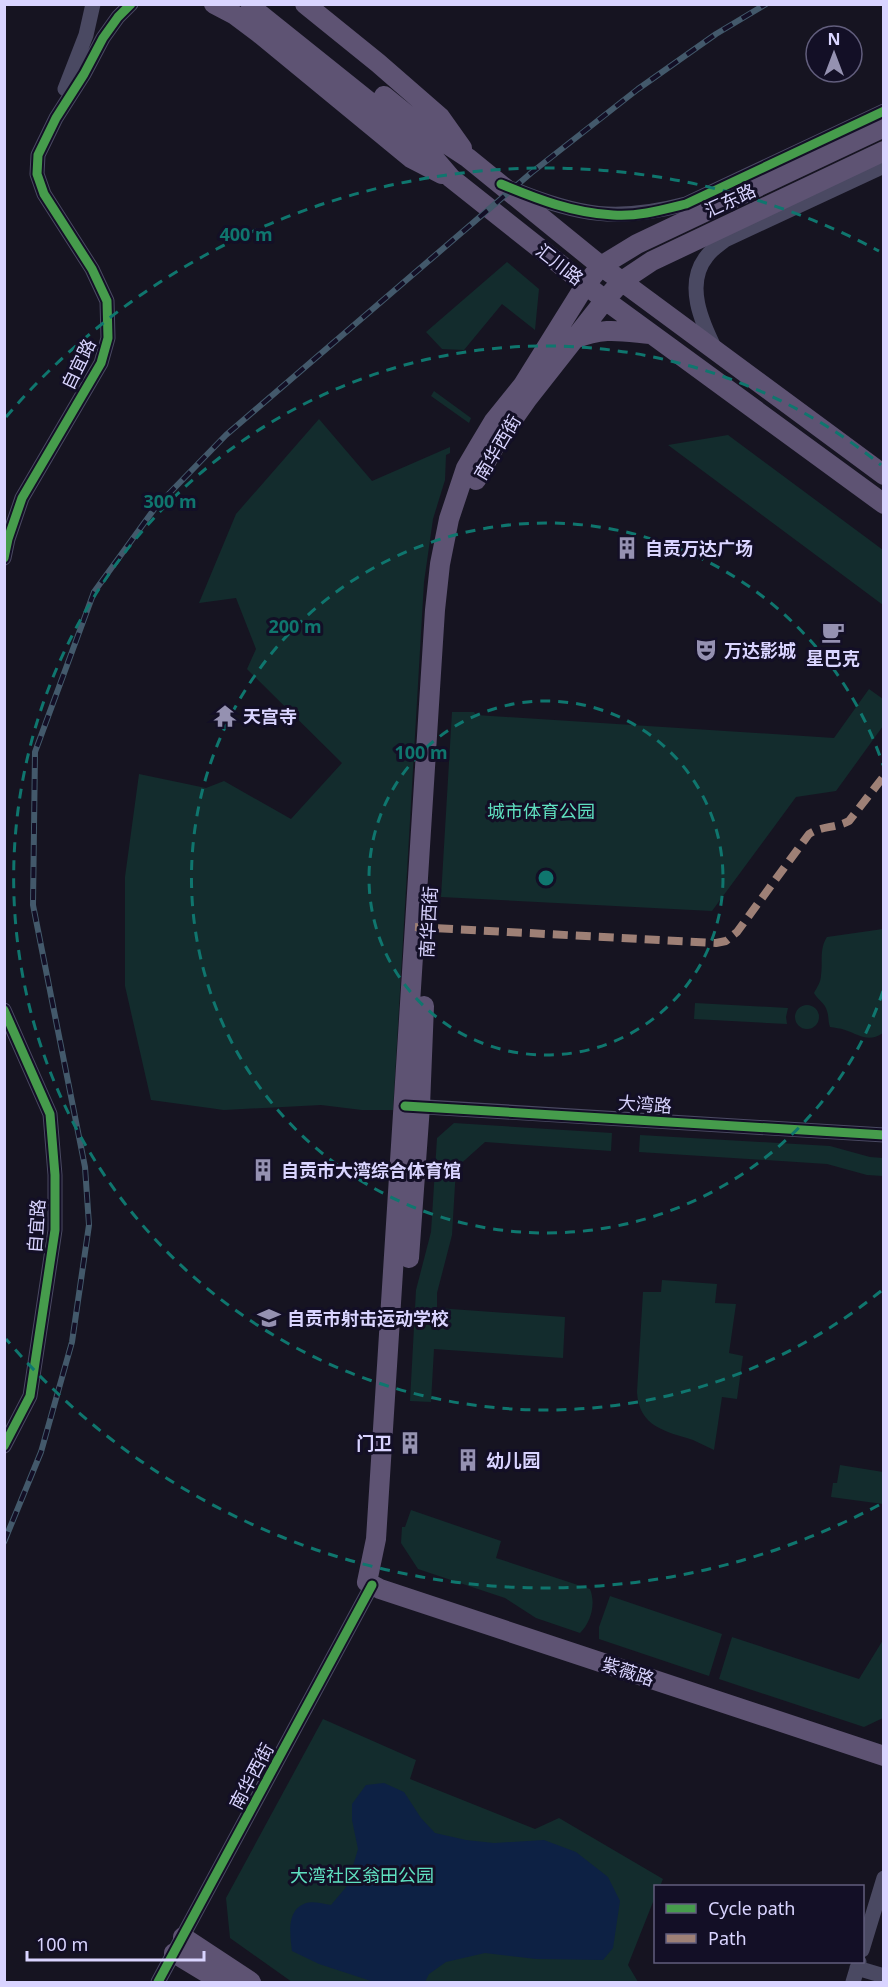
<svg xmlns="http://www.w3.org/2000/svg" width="888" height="1987" font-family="'Noto Sans','Noto Sans SC',sans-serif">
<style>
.green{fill:#132c2d}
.water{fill:#0d2144}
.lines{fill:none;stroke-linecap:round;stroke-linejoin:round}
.minor{stroke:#4a4962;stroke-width:15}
.major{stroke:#5e5373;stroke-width:20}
.rail-casing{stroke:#43596b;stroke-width:6}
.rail{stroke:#130f26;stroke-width:4;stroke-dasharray:11;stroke-linecap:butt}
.quiet{stroke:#9e8076;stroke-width:8;stroke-dasharray:15 8;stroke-linecap:butt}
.cycleway-casing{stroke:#130f26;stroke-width:13}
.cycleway{stroke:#469c4c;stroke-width:9}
.ring{fill:none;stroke:#0f766e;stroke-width:3;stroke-dasharray:10 8}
.labels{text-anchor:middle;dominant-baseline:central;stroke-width:6;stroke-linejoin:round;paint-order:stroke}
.street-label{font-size:18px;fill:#d9d4ff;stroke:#130f26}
.poi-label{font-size:18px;font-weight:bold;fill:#d9d4ff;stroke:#130f26;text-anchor:start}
.park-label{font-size:18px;fill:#5fe0c0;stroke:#130f26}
.centre{fill:#0f766e;stroke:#130f26;stroke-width:3}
.ring-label{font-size:18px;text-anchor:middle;font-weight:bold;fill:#0f766e;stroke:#130f26;stroke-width:6;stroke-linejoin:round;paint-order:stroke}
</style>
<rect width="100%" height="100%" fill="#161421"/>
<path class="green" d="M507 262 539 289 535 330 502 304 464 350 442 349 426 332Z
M434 391 471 418 469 423 431 396Z
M319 419 372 481 450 447V453L446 455 445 480 433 519 424 582 393 1110H362L321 1105 224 1110 151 1100 125 986V877L139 774 206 788 224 781 291 819 342 763 247 669 256 649 236 598 199 603 236 514Z
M728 435 883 550V605L668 445Z
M869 689 883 699V726L836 791 796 797 712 911 441 897 452 712H474L476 715 834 738Z
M883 929V1033C868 1043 860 1035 845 1030 840 1028 835 1028 830 1027 828 1022 829 1017 827 1011 825 1003 818 1000 814 993 817 987 821 982 821 975 823 962 819 949 827 937Z
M695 1003 788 1008 786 1017 787 1024 694 1019Z
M795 1017a12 12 0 1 1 24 0a12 12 0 1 1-24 0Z
M454 1123 612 1133 611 1151 485 1142 456 1168 452 1235 437 1293V1308L565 1317 563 1358 434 1349 431 1402 410 1401 416 1290 431 1232 437 1138Z
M640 1135 830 1146 870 1157 883 1158V1176L867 1175 827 1164 639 1152Z
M662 1280 717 1284 715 1303 736 1304 729 1353 743 1356 737 1399 722 1397 714 1450C707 1447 700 1443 693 1440 665 1431 639 1427 637 1392L643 1292H661Z
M840 1465 883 1472V1504L831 1497 833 1483H837Z
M411 1510 501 1541 496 1558 590 1589C596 1604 591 1622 580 1633L536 1618 505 1598 418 1569 401 1543 402 1527H405Z
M610 1596 722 1634 709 1676 599 1639V1627Z
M732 1637 859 1679 883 1640V1718L864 1727 719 1679Z
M323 1719 416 1760 410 1779 535 1829 559 1818 663 1879 660 1886H656L655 1897 628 1965 638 1982H292L230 1938 226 1898Z"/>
<path class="water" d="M384 1783 404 1792 421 1818 435 1833 466 1840 494 1843 544 1840 576 1852 608 1877 620 1901 613 1948 603 1960 536 1959 485 1953 446 1962 429 1974 425 1982H374L319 1964 292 1951C290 1934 286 1910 306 1903 313 1901 324 1904 331 1905L347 1886 358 1849 352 1820V1804L366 1785Z"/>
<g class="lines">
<path class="minor" d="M65 89 86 35 93 4
M513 189C579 216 617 222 686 204L884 111
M716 351C702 323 684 284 707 256 711 250 719 245 725 240L884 166
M4 558 8 539 22 498 101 363 108 338 107 301 92 269 44 194 37 174 38 155 56 118 84 74 103 38 118 17 131 4
M4 1010 50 1114 55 1175V1230L30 1396 4 1446
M410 1106 884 1135
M862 1950 884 1878
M857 1968 884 1976
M158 1982 372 1585
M853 1982 859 1962"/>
<path class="major" d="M214 4 235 15 259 33 411 158 442 174
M305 4 378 63 440 117 462 148
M251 7 422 144 451 178 605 300 884 504
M384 96 427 131 468 158 601 266 884 475
M884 127 637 244 601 266 586 284 523 385 494 421 479 446 466 468 449 519 440 564 435 610 376 1539 367 1582 380 1589 884 1756
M574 339C604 327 619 331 650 334
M476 480 497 442 528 398 605 300 622 281 652 261 884 151
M409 1258 420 1106 424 1006
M183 1937 251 1982
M174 1953 222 1982"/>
<g class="rail-casing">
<path id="rail" d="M4 1542 41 1452 72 1342 89 1225 85 1167 33 905 35 752 94 592 155 508 226 435 531 173 638 89 716 34 766 4"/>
</g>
<use href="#rail" class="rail"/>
<path class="quiet" d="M415 927 716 943 726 941 737 932 809 834C821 826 836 828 849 821L884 776"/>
<g class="cycleway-casing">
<path id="cycleway" d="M501 184C537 199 573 213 613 215 637 217 662 210 686 204L884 111
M4 558 8 539 22 498 101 363 108 338 107 301 92 269 44 194 37 174 38 155 56 118 84 74 103 38 118 17 131 4
M4 1010 50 1114 55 1175V1230L30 1396 4 1446
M405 1106 884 1135
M158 1982 372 1585"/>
</g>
<use href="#cycleway" class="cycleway"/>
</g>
<g class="ring">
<circle cx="546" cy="878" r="177"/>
<path d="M883 991A355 355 0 1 1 883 765"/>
<path d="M881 1291A532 532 0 1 1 881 465"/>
<path d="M879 1505A710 710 0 0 1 6 1339M6 417A710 710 0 0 1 879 251"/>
</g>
<defs>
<g id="building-bare" transform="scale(1.8)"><path d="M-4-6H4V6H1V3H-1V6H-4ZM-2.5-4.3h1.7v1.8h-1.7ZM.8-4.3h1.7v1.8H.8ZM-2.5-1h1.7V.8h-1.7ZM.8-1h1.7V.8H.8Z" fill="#9591b1" stroke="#130f26" stroke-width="2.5" paint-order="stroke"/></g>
<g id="cafe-bare" transform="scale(1.8)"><path d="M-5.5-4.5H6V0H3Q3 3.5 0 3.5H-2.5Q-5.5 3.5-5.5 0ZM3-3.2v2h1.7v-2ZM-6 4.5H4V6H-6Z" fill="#9591b1" stroke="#130f26" stroke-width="2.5" paint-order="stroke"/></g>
<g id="theatre-bare" transform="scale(1.8)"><path d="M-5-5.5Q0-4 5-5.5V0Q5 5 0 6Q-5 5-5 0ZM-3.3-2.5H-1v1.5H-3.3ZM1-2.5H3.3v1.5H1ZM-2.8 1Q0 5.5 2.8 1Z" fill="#9591b1" stroke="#130f26" stroke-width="2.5" paint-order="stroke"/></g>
<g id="temple-bare" transform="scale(1.8)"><path d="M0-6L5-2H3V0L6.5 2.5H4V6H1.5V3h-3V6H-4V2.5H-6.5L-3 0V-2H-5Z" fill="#9591b1" stroke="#130f26" stroke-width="2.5" paint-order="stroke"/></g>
<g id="school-bare" transform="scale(1.8)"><path d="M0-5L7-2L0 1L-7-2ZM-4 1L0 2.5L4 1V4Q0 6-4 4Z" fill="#9591b1" stroke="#130f26" stroke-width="2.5" paint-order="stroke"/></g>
</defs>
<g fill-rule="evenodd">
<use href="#building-bare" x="627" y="548"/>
<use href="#cafe-bare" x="833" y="632"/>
<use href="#theatre-bare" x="706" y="650"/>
<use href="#temple-bare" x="225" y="716"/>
<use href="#building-bare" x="263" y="1170"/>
<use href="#school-bare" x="269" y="1318"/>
<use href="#building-bare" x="410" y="1443"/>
<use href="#building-bare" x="468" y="1460"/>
</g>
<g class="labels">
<g class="street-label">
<text transform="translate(730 200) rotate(-25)">汇东路</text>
<text transform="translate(560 264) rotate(38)">汇川路</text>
<text transform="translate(78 364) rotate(-64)">自宜路</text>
<text transform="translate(497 447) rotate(-59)">南华西街</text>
<text transform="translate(428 922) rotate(-87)">南华西街</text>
<text transform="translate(645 1104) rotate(4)">大湾路</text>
<text transform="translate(36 1226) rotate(-86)">自宜路</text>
<text transform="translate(628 1671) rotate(18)">紫薇路</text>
<text transform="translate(251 1776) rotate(-62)">南华西街</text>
</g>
<g class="poi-label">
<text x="645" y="548">自贡万达广场</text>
<text x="724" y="650">万达影城</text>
<text x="833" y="658" text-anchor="middle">星巴克</text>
<text x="243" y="716">天宫寺</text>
<text x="281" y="1170">自贡市大湾综合体育馆</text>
<text x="287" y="1318">自贡市射击运动学校</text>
<text x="392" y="1443" text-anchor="end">门卫</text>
<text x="486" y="1460">幼儿园</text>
</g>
<g class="park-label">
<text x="541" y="811">城市体育公园</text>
<text x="362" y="1875">大湾社区翁田公园</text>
</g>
</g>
<circle cx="546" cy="878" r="9" class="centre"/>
<g class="ring-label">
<text x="246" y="241">400 m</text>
<text x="170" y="508">300 m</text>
<text x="295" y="633">200 m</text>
<text x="421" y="759">100 m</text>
</g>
<rect width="888" height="1987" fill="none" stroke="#d9d4ff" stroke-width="12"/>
<rect x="654" y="1885" width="210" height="78" fill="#130f26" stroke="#625e7d" stroke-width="1.5"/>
<rect x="666" y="1904" width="30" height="9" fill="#469c4c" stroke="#625e7d" stroke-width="1.5"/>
<text x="708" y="1915" font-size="18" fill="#d9d4ff">Cycle path</text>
<rect x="666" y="1934" width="30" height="9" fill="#9e8076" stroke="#625e7d" stroke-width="1.5"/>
<text x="708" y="1945" font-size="18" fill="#d9d4ff">Path</text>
<g transform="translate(834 54)"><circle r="28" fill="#130f26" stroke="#625e7d" stroke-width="1.5"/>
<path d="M0-4.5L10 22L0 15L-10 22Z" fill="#9591b1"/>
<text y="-9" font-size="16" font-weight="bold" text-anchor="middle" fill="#d9d4ff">N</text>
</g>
<path d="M27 1951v9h177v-9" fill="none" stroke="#d9d4ff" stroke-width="3"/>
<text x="36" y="1951" font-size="18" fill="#d9d4ff" stroke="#130f26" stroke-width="4.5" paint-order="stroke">100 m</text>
</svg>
